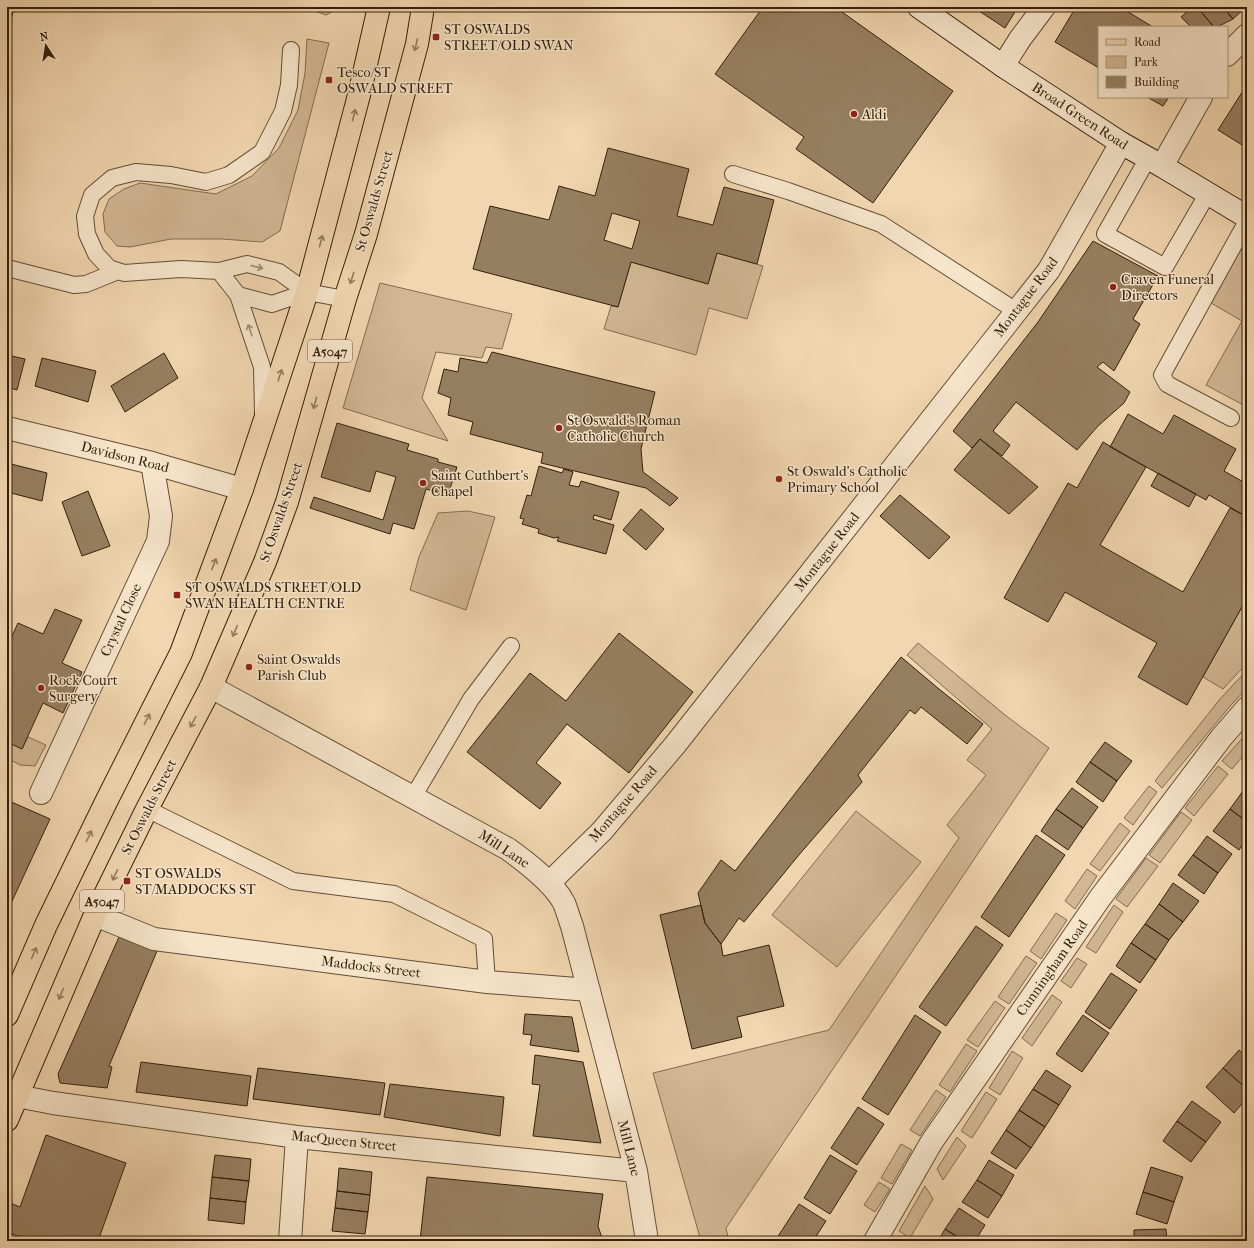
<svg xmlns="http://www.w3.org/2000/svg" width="1254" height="1248" font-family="'IM FELL French Canon',serif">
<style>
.green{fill:#d1b793;stroke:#826c50}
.building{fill:#967f61;stroke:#34200c;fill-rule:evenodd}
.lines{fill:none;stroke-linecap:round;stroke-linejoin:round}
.lane-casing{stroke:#634e35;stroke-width:18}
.street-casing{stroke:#634e35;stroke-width:24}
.secondary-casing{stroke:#34200c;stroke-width:24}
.primary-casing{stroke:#34200c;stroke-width:24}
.lane{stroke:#f6e4cb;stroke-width:16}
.street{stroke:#f6e4cb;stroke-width:22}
.secondary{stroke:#f6e4cb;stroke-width:22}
.primary{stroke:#f1d6af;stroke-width:22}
.oneway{stroke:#927b5e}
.oneway2{stroke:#9f8c75}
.poi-dot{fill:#8f2418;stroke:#f6e4cb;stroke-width:1.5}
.labels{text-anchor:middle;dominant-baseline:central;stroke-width:3;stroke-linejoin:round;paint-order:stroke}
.shield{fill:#f6e4cb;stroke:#6e5b45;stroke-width:1}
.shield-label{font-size:13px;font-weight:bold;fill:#34200c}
.poi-label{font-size:14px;fill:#34200c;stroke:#f6e4cb;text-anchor:start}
.street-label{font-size:14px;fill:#34200c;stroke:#f6e4cb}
</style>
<rect width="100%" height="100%" fill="#f1d6af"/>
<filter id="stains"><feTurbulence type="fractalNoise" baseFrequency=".005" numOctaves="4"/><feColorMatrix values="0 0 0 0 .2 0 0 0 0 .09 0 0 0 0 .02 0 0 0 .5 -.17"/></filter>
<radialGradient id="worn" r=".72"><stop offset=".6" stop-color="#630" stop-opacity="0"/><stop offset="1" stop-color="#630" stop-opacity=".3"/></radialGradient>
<path class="green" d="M313 7H341L326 15 312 10Z
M307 39 329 43 280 231 262 242 222 239H171L130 247 117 246 105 232 103 214 109 199 124 189 140 183 216 194 252 176 279 148 298 110 305 73Z
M1235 242 1247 248V407L1206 385 1242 321 1204 299Z
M717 253 763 266 747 319 709 308 696 355 604 329 611 306 618 307 631 262 708 284Z
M380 283 512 314 502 349 486 347 482 358 436 352 422 398 448 441 343 408Z
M468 511 495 517 466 610 410 590 419 557 438 513Z
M1247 598V663L1223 689 1203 677Z
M918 643 1005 715 1049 748 726 1228 729 1241H701L653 1073 829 1030 959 838 947 825 986 775 967 760 992 729 907 655Z
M1247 670V688L1231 705 1162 788 1155 781 1220 699Z
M1247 733V751L1232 769 1222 761Z
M28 737 46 745 35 766 20 765 7 758V742L22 749Z
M1218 766 1228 774 1194 816 1185 808Z
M1149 786 1157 792 1133 825 1124 818Z
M856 811 921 862 837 967 772 915Z
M1181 812 1192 820 1160 863 1149 855Z
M1120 823 1130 831 1100 871 1090 864Z
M1146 858 1158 866 1127 907 1116 899Z
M1087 869 1097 876 1075 909 1065 901Z
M1114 905 1123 912 1096 953 1086 947Z
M1056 913 1067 920 1041 959 1030 951Z
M1026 956 1037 963 1009 1004 998 997Z
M1077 958 1087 964 1071 988 1061 981Z
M1052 995 1062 1002 1032 1046 1022 1038Z
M995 1001 1005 1008 978 1047 967 1040Z
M966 1044 977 1051 950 1092 939 1085Z
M1012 1051 1023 1058 1000 1095 989 1088Z
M936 1090 946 1097 920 1136 910 1130Z
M986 1092 997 1099 972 1138 961 1131Z
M957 1137 966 1146 943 1180 937 1169Z
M901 1144 912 1150 892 1184 881 1178Z
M879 1182 890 1189 875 1212 864 1205Z
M925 1186 933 1199 910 1238 899 1231Z"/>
<path class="building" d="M7 7H14L9 29 7 28Z
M763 7H835L953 91 873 203 796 149 804 137 715 74Z
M973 7H1018L1005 28Z
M1076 7H1120L1153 27H1099V68L1055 42Z
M1181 7H1197L1214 27H1191L1181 17 1186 13Z
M1197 7H1223L1233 19 1217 27H1214Z
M1223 7H1246L1233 19Z
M1246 86H1247V148L1218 130Z
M1147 97H1169L1163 106Z
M608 148 689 169 677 216 713 225 724 187 774 200 757 264 717 253 708 284 631 262 618 307 473 269 490 206 549 220 559 186 595 196ZM612 213 640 221 632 249 604 240Z
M1093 241 1158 276 1133 319 1140 324 1114 371 1103 362 1097 367 1130 392 1124 403 1098 426 1077 450 1016 402 993 431 1010 445 1002 456 980 439 972 448 953 431 1038 322Z
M492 352 655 392 641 449 643 472 678 498 670 506 646 488 541 463 543 453 470 434 473 422 448 415 451 398 438 393 444 369 458 372 460 358 487 363Z
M164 353 178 378 125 412 111 386Z
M7 355 25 359 17 390 7 387Z
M42 358 96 371 88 402 35 386Z
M1128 414 1163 434 1174 415 1236 449 1224 471 1247 484V517L1209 495 1206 500 1110 447Z
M337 423 409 444 407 450 438 459V462L457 467 448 495 426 489 414 529 393 523 390 534 310 508 314 497 383 520 396 477 376 471 370 492 321 477Z
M980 439 1038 487 1009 514 954 470Z
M1103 442 1146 467 1100 545 1183 592 1230 508 1247 517V598L1187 705 1138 677 1157 643 1065 592 1048 622 1004 598 1068 483 1077 488Z
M7 463 47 473 42 501 7 492Z
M539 466 562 473 564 469 573 472 569 485 579 487 581 481 619 492 611 520 594 515 593 519 614 525 606 554 557 541 559 537 554 538 538 533 539 529 522 524 524 519 520 518 527 495 531 496Z
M1158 473 1196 494 1189 507 1151 486Z
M88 491 110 546 82 556 62 502Z
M900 495 950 537 929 559 880 516Z
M641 509 664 529 646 550 623 530Z
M55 609 82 620 62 663 82 672 63 713 43 703 22 749 7 742V721L10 715 7 714V647L18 623 43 634Z
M619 633 693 692 629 773 567 724 536 763 561 783 540 809 467 752 530 673 566 701Z
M901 657 939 689 983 724 967 744 921 707 915 714 910 710 858 775 862 782 798 856 744 922 739 918 721 944 705 923 698 893 721 860 735 871Z
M1105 742 1132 761 1117 781 1090 762Z
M1090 762 1117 781 1103 802 1076 782Z
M1072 788 1098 807 1083 828 1056 809Z
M1243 791 1247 794V822L1230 809Z
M7 800 50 819 7 912Z
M1056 809 1083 828 1068 850 1041 831Z
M1230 809 1247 822V838L1239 850 1213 831Z
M1036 835 1065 855 1009 937 981 917Z
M1207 836 1232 854 1218 873 1193 855Z
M1193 855 1218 873 1204 894 1178 875Z
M1173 883 1199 901 1183 922 1159 904Z
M1159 904 1183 922 1169 940 1145 924Z
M701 905 705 923 721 944 723 956 769 945 784 1006 737 1017 742 1037 692 1049 660 915Z
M1145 924 1169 940 1156 960 1131 943Z
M976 926 1003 945 946 1026 919 1007Z
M119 937 157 951 109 1066 112 1067 107 1088 60 1083 58 1074Z
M1131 943 1156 960 1140 983 1116 966Z
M1111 973 1137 990 1110 1029 1085 1012Z
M525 1014 572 1017 579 1052 530 1045 532 1035 523 1034Z
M915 1015 941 1032 888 1115 862 1099Z
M1083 1015 1109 1033 1082 1072 1056 1054Z
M1239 1050 1247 1057V1089L1223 1068Z
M535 1055 583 1062 601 1143 533 1136 540 1085 532 1084Z
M141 1062 251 1076 247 1106 136 1092Z
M258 1068 385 1083 380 1115 253 1099Z
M1223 1068 1247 1089V1098L1234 1113 1206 1087Z
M1046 1070 1071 1086 1059 1105 1033 1089Z
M390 1084 504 1097 500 1136 384 1117Z
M1033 1089 1059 1105 1045 1127 1019 1110Z
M1192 1101 1221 1122 1206 1142 1177 1121Z
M858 1107 884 1124 857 1165 831 1148Z
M1019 1110 1045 1127 1031 1148 1006 1130Z
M1177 1121 1206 1142 1191 1162 1163 1141Z
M1006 1130 1031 1148 1016 1169 991 1153Z
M46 1135 126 1163 98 1241H31L7 1232V1210L10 1203 20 1207Z
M215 1155 251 1159 249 1181 212 1177Z
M830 1155 857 1171 830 1214 804 1198Z
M989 1160 1014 1175 1002 1196 977 1180Z
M1151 1167 1183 1177 1174 1202 1143 1192Z
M339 1168 372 1172 370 1195 337 1191Z
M212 1177 249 1181 246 1202 210 1198Z
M427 1177 603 1194 598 1226 603 1241H420Z
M977 1180 1002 1196 988 1218 962 1202Z
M337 1191 370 1195 368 1212 335 1208Z
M1143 1192 1174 1202 1167 1224 1136 1214Z
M210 1198 246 1202 244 1224 208 1220Z
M799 1204 826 1221 813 1241H775Z
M335 1208 368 1212 365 1234 332 1231Z
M959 1208 985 1225 975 1241H964L945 1229Z
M945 1229 964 1241H938Z
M1166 1229 1167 1241H1134V1230Z"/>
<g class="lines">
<g class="lane-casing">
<path id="lane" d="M291 50 289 85 283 111 262 152 229 175 206 182 171 175 136 172 112 178 92 195 85 216 87 234 96 254 109 268 124 273 181 269 219 271 247 264 279 272 307 292 345 299
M1148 158 1105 234 1165 267 1208 193
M733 174 788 191 881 224 1016 311
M7 268 74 285 86 284 118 271
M219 271 238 295 272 304 307 292
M238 295 262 367 263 414
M1231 418 1167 384 1162 375 1247 221
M413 797 471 699 511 646
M147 809 293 881 394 894 484 939 487 982"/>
</g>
<g class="street-casing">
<path id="street" d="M1227 55 1247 35
M1003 66 1020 39 1044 7
M1162 166 1201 97
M7 428 152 463 242 489
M211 687 508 849C526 862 554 883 564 903 567 910 569 918 572 926L636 1171 647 1241
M41 793 158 541 161 516 152 463
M549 883 602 831 675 745 1049 270 1121 143
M95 915 154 939 487 982 589 990
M17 1096 53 1103 297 1137 636 1171
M290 1241 297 1137
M875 1241 931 1143 1100 898 1221 738 1247 708"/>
</g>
<g class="secondary-casing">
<path id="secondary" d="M919 7 1003 66 1121 143 1162 166 1247 217"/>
</g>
<g class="primary-casing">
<path id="primary" d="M7 1015 46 925 106 802 181 653 242 489 307 292 359 95 379 7
M7 1120 95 915 147 809 211 687 265 562 287 502 345 299 366 234 417 44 423 7"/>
</g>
<use href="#lane" class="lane"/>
<use href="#street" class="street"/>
<use href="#secondary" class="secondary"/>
<use href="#primary" class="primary"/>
</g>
<defs><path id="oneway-shaft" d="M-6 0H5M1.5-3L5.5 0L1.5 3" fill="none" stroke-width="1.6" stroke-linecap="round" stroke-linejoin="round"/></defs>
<g class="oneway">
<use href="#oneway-shaft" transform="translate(416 45) rotate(103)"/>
<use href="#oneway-shaft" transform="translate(354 115) rotate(-75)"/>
<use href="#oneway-shaft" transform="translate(321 241) rotate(-75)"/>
<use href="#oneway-shaft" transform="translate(352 278) rotate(108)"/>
<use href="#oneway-shaft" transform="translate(280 375) rotate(-72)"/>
<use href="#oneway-shaft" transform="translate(315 403) rotate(106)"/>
<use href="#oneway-shaft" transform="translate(214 564) rotate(-69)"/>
<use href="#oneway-shaft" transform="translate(235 631) rotate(113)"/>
<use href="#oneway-shaft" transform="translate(147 719) rotate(-63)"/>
<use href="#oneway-shaft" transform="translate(193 722) rotate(118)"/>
<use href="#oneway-shaft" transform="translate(89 836) rotate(-64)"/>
<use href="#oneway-shaft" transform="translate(115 875) rotate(116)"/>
<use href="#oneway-shaft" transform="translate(34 953) rotate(-66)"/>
<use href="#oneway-shaft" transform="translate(61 994) rotate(113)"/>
</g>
<g class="oneway2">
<use href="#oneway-shaft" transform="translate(257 267) rotate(13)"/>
<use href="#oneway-shaft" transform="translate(250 330) rotate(-109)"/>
</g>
<g class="poi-dot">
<rect x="432" y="33" width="8" height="8" rx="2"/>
<rect x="325" y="76" width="8" height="8" rx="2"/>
<circle cx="854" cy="114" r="4"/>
<circle cx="1113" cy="287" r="4"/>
<circle cx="559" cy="428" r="4"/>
<circle cx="779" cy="479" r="4"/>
<circle cx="423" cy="483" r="4"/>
<rect x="173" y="591" width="8" height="8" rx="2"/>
<circle cx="249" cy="667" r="4"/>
<circle cx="41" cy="688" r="4"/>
<rect x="123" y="877" width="8" height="8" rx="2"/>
</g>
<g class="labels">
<g class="shield">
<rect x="308" y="340" width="44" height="22" rx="3"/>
<rect x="80" y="890" width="44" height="22" rx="3"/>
</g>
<g class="shield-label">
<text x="330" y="351">A5047</text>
<text x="102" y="901">A5047</text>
</g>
<g class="poi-label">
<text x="444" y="29">ST OSWALDS<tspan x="444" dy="16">STREET/OLD SWAN</tspan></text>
<text x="337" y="72">Tesco/ST<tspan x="337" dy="16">OSWALD STREET</tspan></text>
<text x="862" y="114">Aldi</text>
<text x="1121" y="279">Craven Funeral<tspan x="1121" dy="16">Directors</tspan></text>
<text x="567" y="420">St Oswald's Roman<tspan x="567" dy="16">Catholic Church</tspan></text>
<text x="787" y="471">St Oswald's Catholic<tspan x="787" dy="16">Primary School</tspan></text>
<text x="431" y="475">Saint Cuthbert’s<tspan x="431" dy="16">Chapel</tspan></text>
<text x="185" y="587">ST OSWALDS STREET/OLD<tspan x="185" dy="16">SWAN HEALTH CENTRE</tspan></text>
<text x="257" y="659">Saint Oswalds<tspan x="257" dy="16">Parish Club</tspan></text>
<text x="49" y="680">Rock Court<tspan x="49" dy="16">Surgery</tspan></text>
<text x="135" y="873">ST OSWALDS<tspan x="135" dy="16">ST/MADDOCKS ST</tspan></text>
</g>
<g class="street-label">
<text transform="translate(1080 116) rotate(33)">Broad Green Road</text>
<text transform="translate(374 201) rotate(-74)">St Oswalds Street</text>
<text transform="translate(1026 297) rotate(-53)">Montague Road</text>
<text transform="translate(125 457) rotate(14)">Davidson Road</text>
<text transform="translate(281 512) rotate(-71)">St Oswalds Street</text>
<text transform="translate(827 552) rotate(-52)">Montague Road</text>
<text transform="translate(121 620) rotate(-65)">Crystal Close</text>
<text transform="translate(623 804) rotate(-49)">Montague Road</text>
<text transform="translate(149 807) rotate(-63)">St Oswalds Street</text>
<text transform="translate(504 849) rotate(33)">Mill Lane</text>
<text transform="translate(371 967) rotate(7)">Maddocks Street</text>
<text transform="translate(1052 968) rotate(-55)">Cunningham Road</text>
<text transform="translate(344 1141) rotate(6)">MacQueen Street</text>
<text transform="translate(629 1148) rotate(76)">Mill Lane</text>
</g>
</g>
<rect width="1254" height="1248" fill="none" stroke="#f1d6af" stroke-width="24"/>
<rect x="8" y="8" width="1238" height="1232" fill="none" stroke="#34200c" stroke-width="2"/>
<rect x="12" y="12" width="1230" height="1224" fill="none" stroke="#34200c"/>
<rect x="1098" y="26" width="130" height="72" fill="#f6e4cb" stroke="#a8967f"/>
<rect x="1106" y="39" width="20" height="6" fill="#f1d6af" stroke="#a8967f"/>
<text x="1134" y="46" font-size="12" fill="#34200c">Road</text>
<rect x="1106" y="56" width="20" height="12" fill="#d1b793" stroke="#a8967f"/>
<text x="1134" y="66" font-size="12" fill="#34200c">Park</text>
<rect x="1106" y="76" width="20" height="12" fill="#967f61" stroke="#a8967f"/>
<text x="1134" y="86" font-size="12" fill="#34200c">Building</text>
<g transform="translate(46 46) rotate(348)" stroke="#f6e4cb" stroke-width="3" paint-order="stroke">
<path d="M0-3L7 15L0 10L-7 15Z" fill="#34200c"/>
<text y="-6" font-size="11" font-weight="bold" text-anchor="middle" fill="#34200c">N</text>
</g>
<rect width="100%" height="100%" filter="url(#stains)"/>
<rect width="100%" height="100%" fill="url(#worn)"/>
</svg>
